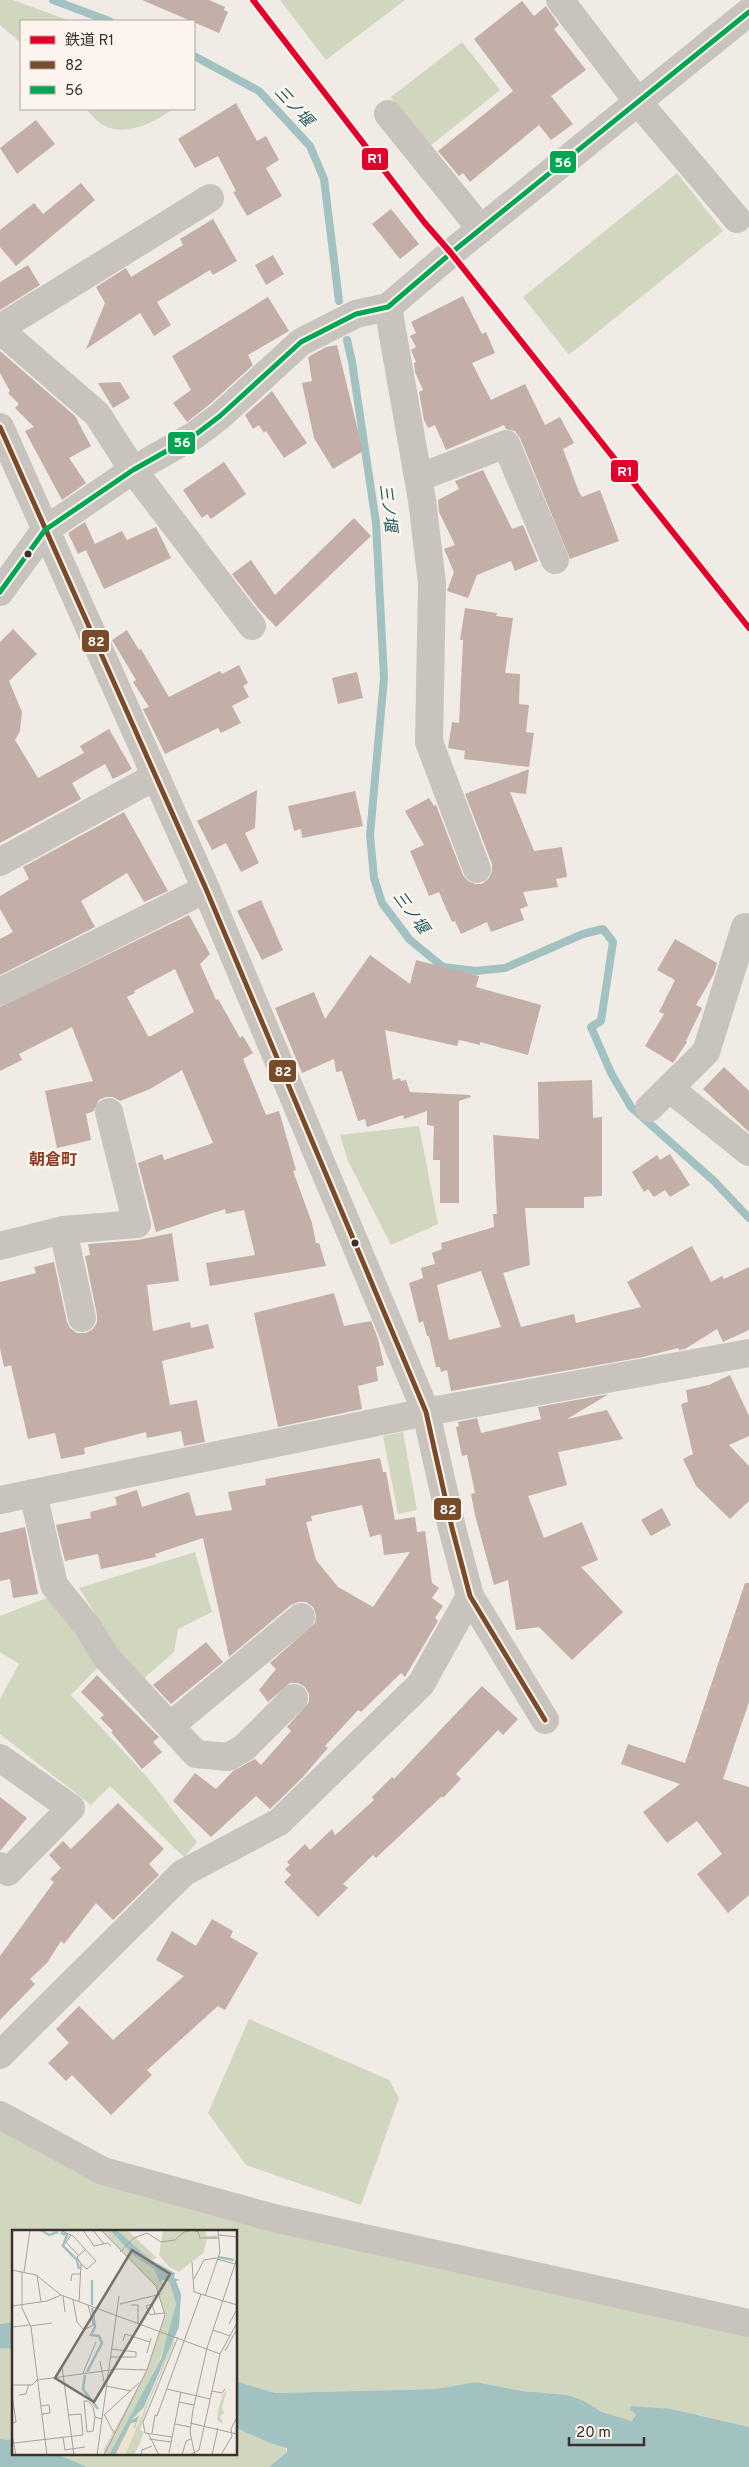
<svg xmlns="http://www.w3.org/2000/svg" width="749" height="2467" font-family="Overpass,'Noto Sans JP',sans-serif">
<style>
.green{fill:#d1d6bf}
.water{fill:#a1c2c1}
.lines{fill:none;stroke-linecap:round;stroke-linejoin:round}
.stream{stroke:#a1c2c1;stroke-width:8}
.building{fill:#c3afa7;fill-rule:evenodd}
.minor{stroke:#c9c3be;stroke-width:28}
.bus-1-casing{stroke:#fbf5ee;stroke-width:9}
.bus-2-casing{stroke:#fbf5ee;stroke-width:9}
.bus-1{stroke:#7a4b2a;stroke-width:5}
.bus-2{stroke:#00a651;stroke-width:5}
.rail-1-casing{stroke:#fbf5ee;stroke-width:10}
.rail-1{stroke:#e4002b;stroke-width:6}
.bus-dot{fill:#3b302b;stroke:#fbf5ee;stroke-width:2}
.labels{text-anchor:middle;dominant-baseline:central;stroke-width:5;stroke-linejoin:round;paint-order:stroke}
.water-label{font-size:16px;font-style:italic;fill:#1f5a5e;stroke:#fbf5ee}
.neighbourhood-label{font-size:16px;font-weight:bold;fill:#8c3b22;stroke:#fbf5ee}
.inset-river{fill:none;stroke:#a1c2c1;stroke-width:2.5}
.inset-road{fill:none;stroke:#a8a09b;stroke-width:1}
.view{fill:#7a716c;fill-opacity:0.15;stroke:#7a716c;stroke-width:2.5}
.inset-edge{fill:none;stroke:#3b302b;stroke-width:2.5}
.line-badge{stroke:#fbf5ee;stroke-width:2}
.badge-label{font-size:14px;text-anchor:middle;font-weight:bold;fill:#fff}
</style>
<rect width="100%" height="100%" fill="#f0ebe5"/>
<path class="green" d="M0 0H13L70 21H21V43L0 25Z
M280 0H405L326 60Z
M462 42 500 90 430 146 391 97Z
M86 109H173C154 123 122 139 100 123 95 119 90 113 86 109Z
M677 173 723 231 569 355 523 297Z
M419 1126 438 1224 391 1245 348 1161 340 1135Z
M403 1432 417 1510 398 1514 383 1436Z
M195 1552 212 1612 178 1629 174 1652 143 1679 119 1651 79 1588Z
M49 1597 102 1663 71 1695 148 1778 197 1842 184 1857 110 1786 91 1805 0 1734V1699L19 1664 0 1652V1616Z
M249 2019 389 2080 399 2098 361 2205 246 2165 208 2113Z
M0 2115 103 2171 749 2323V2427L673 2409 636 2414 632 2421 602 2412 582 2400 568 2395 522 2391 476 2382 436 2389 275 2393 236 2381V2231H14V2322L0 2324Z
M0 2348 14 2349V2440L0 2439Z
M236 2428 270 2443 284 2445 287 2452 269 2467H87L55 2453H236Z"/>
<path class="water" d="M14 2322V2349L0 2348V2324Z
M236 2381 275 2393 436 2389 476 2382 522 2391 568 2395 582 2400 602 2412 632 2421 636 2414 630 2410 631 2406 672 2409 749 2427V2467H269L287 2452V2448L270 2443 236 2428Z
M0 2439 14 2440V2453H55L87 2467H0Z"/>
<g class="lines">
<path class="stream" d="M53 0 109 21
M194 56 259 91 310 146 324 179 339 301
M347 340 352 362 376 523 384 678 370 835 374 878 382 903 410 940 443 967 476 971 505 968 583 934 603 929 613 942 601 1021 591 1027 611 1073 631 1107 715 1182 749 1218"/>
</g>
<path class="building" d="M142 0H209L225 7 224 10 228 12 219 33Z
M522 1 534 16 546 6 559 25 554 29 586 70 551 96 573 124 551 140 539 125 470 182 463 173 459 176 438 151 513 91 474 39Z
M236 103 257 141 266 136 279 160 266 168 282 196 247 216 233 192 236 191 218 156 195 168 178 139Z
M36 120 55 144 17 174 0 148Z
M81 183 95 200 16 266 0 247V230L34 203 43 214Z
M391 209 419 244 400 259 372 224Z
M213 219 237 261 213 275 210 270 157 302 171 325 154 336 140 313 86 349 105 303 96 287 126 268 131 277 183 245 180 239Z
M273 255 284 274 266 285 255 265Z
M28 265 40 285 0 310V282Z
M463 296 482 334 486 332 495 353 472 363 491 400 525 384 545 425 560 417 574 443 563 449 579 492 582 497 600 490 619 541 570 559 520 438 515 431 506 429 504 425 446 450 435 425 428 428 424 420 419 392 423 390 415 372 414 363 416 362 411 350 416 347 410 336 416 333 411 322Z
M268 297 289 331 248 355 253 365 210 404 187 422 173 403 191 390 172 356Z
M337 345 363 451 333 469 314 438 302 383 312 381 308 357 326 347Z
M0 351 75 416 91 446 69 458 86 483 62 500 25 431 34 427 15 408 19 404 8 393 10 391 0 373Z
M120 382 130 398 113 408 98 383Z
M272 391 307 443 284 458 266 431 264 433 259 425 253 429 245 415Z
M224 462 246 494 211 519 207 514 202 518 183 490Z
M483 470 512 529 523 525 538 561 515 571 511 561 477 575 468 598 447 591 454 572 444 549 455 545 439 512 438 500 459 489 455 481Z
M354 518 371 536 276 627 258 608 232 574 251 560 275 595Z
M85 522 95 544 122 531 127 540 156 527 171 558 104 589 86 550 78 554 68 533Z
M465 608 497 613 496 616 513 618 505 673 520 674 519 704 529 705 526 732 534 733 529 767 464 759 465 751 448 748 452 722 459 723 463 640H460Z
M13 629 37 654 9 681 22 712 20 731 15 740 38 778 84 753 80 746 109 729 132 769 113 779 105 764 72 783 81 799 0 843V642Z
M127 630 139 650 141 649 169 697 220 671 222 674 239 665 248 683 243 686 249 697 232 706 241 723 221 733 218 728 165 754 143 709 149 707 133 682 136 680 112 640Z
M357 672 363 698 338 704 332 678Z
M529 769 526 794 510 792 534 851 562 847 567 877 556 879 558 887 523 892 528 906 520 909 524 920 491 932 487 922 461 934 455 921 452 922 439 892 429 896 410 851 424 845 405 811 429 798 434 806 436 805 463 875 468 881 475 884H482L489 878 492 871V864L465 794Z
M257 790 255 828 245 833 259 863 241 872 226 843 212 850 197 821Z
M355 791 363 826 302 838 301 829 294 831 288 806Z
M124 812 168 891 144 902 127 873 81 901 95 927 0 975V939L13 932 0 909V896L29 879 23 867Z
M261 900 283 950 262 960 237 911Z
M189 915 210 954 200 964 216 1000 218 999 240 1038 243 1036 253 1053 243 1059 266 1115 279 1111 296 1170 293 1171 312 1223 316 1243H319L326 1266 210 1286 206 1263 255 1255 244 1210 226 1214 225 1209 156 1232 138 1163 162 1154 164 1160 213 1143 182 1070 150 1089 120 1101 113 1097H106L99 1100 94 1111 86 1114 91 1140 57 1148 45 1091 93 1081 72 1027 19 1054 22 1060 0 1071V1007ZM175 969 194 1012 151 1036H148L127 997 135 993 134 991Z
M675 939 717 963 714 974 696 1005 702 1008 686 1041 687 1042 673 1063 645 1046 664 1014 659 1012 675 980 657 970Z
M370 955 410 984 416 960 479 976 476 987 541 1005 528 1055 480 1042V1045L459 1040 457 1046 385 1030 393 1080 400 1078 401 1081 406 1080 410 1092 470 1095 471 1097 459 1101V1203H440V1160H433L434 1126 427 1125V1111L404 1119 403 1115 367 1127 365 1119 358 1121 342 1071 336 1072 334 1059 302 1073 275 1008 314 992 325 1019Z
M724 1067 749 1091V1132L703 1089Z
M592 1080 593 1118 602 1117V1196L584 1197V1208H525L530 1265 503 1273 521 1327 574 1314 576 1323 641 1307 627 1282 692 1246 711 1282 722 1276 724 1279 749 1267V1330L725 1341 723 1342 717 1329 685 1349 679 1350 678 1348 643 1357 451 1391 447 1370 441 1372 440 1367H436L429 1336H427L423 1321 419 1323 409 1283 423 1278 421 1268 435 1264 432 1253 442 1249 441 1243 494 1227 493 1214H497L493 1135 539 1139 538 1082ZM481 1271 501 1327 449 1340 437 1285Z
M670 1154 690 1185 670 1197 665 1190 654 1197 648 1189 644 1192 632 1172 657 1155 660 1160Z
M172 1233 179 1281 147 1285 153 1331 190 1322 191 1328 208 1324 214 1348 162 1361 170 1405 197 1400 205 1442 184 1446 181 1431 147 1438 146 1432 84 1448 85 1454 61 1459 55 1433 28 1439 11 1365 4 1367 0 1348V1282L36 1273 34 1267 54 1262 67 1322 70 1328 77 1333H86L93 1329 97 1322V1315L85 1256 90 1255 88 1244 138 1240Z
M334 1293 344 1326 371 1321 378 1339 384 1365 376 1367 378 1381 358 1386 362 1409 278 1427 254 1313Z
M730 1375 749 1416V1436L729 1445 749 1466V1501L730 1519 696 1486 683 1459 693 1454 681 1404 688 1402 686 1390 709 1385Z
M609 1394 567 1419 607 1410 623 1439 558 1452 567 1485 528 1496 544 1538 582 1522 598 1560 581 1567 623 1612 572 1660 539 1627 516 1630 508 1580 494 1585 475 1515 471 1494 475 1493 467 1455 462 1456 456 1427 459 1426 458 1422 477 1418 481 1433 541 1419 538 1407Z
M380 1458 383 1472H386L395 1520 415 1517 417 1532 425 1531 432 1583 439 1588 432 1598 443 1606 435 1618 438 1621 405 1677 401 1673 361 1712 358 1710 325 1746 328 1748 302 1778 270 1809 256 1796 211 1837 173 1801 195 1773 216 1789 233 1771 255 1759 261 1765 291 1731 287 1727 309 1702V1694L305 1687 298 1683H290L268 1702 259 1690 276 1669 270 1663 315 1623 316 1615 313 1607 306 1602H298L291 1605 229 1657 203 1538 155 1554 156 1557 101 1569 98 1554 65 1561 56 1525 91 1518 90 1512 117 1505 115 1497 137 1490 142 1507 189 1492 196 1516 232 1510 228 1492 266 1485 265 1479ZM362 1505 370 1537 381 1534 384 1555 410 1552 373 1607 338 1587 316 1560 306 1522 312 1521 311 1516Z
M662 1508 671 1525 651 1536 641 1520Z
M25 1527 38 1594 13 1598 10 1579 0 1581V1533Z
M745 1583H749V1702L723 1779 749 1787V1895L728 1913 697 1874 722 1854 697 1821 667 1843 643 1812 680 1784 621 1764 628 1744 685 1763Z
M206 1642 223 1662 171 1704 153 1685Z
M97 1675 159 1737 153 1742 162 1752 142 1769 111 1732 113 1731 100 1718 104 1715 81 1692Z
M482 1686 518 1719 503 1735 498 1730 456 1774 461 1779 443 1798 442 1796 376 1858 373 1855 343 1884 348 1888 318 1917 284 1882 291 1875 285 1869 290 1865 287 1862 305 1844 310 1850 332 1829 335 1835 341 1830 374 1800 372 1797 392 1777 394 1779Z
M0 1797 27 1818 0 1851Z
M118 1803 164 1849 149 1864 159 1875 113 1920 96 1903 64 1944 61 1941 47 1963 30 1979 35 1984 0 2020V1956L54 1882 50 1879 61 1868 49 1855 63 1841 71 1849Z
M212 1919 233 1931 230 1937 258 1953 225 2010 218 2006 147 2070 152 2075 111 2115 72 2075 66 2081 48 2063 69 2043 56 2029 79 2006 113 2040 184 1976 156 1960 172 1931 196 1946Z"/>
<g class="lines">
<path class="minor" d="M560 0 638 102 737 219
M388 114 481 229
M388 307 422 500 432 583 429 742 477 869
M0 328 210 198
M0 330 97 414 133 470 252 626
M0 427 206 889 426 1412 452 1528 470 1596 545 1720
M418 478 506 444 555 560
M0 592 45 530 133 470 195 435 220 416 301 342 356 314 388 307 451 253 749 12
M0 862 156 776
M0 992 206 889
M669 1088 749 1152
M649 1108 706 1052 745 927 749 929
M63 1230 82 1318
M0 1246 63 1230 137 1224 109 1112
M33 1493 54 1585 87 1626 107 1658 196 1754 228 1757 244 1748 294 1698
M0 1500 426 1412 749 1353
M170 1726 301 1617
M0 1758 71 1808 8 1872 0 1866
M0 2055 183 1873 279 1822 421 1684 470 1596
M0 2115 103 2171 278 2219 749 2323"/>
<g class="bus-1-casing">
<path id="bus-1" d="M0 427 206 889 426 1412 452 1528 470 1596 545 1720"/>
</g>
<g class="bus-2-casing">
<path id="bus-2" d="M0 592 45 530 133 470 195 435 220 416 301 342 356 314 388 307 451 253 749 12"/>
</g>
<use href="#bus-1" class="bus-1"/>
<use href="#bus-2" class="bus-2"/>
<g class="rail-1-casing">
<path id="rail-1" d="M253 0 424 222 451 253 749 628"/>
</g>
<use href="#rail-1" class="rail-1"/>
</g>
<g class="bus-dot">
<circle cx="28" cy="554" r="4.5"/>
<circle cx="355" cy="1243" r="4.5"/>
</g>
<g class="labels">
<g class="water-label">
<text transform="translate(293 107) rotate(47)">三ノ堰</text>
<text transform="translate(387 508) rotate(83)">三ノ堰</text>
<text transform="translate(410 913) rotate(54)">三ノ堰</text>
</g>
<g class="neighbourhood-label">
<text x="53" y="1161">朝倉町</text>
</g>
</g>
<g transform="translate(12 2230)">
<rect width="225" height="225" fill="#f0ebe5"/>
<path d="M89 0H98L122 26 142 39 149 52 158 53 164 73 160 96 146 135 97 225H92V219L135 140 153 85 144 56ZM105 0H115L145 28 139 30ZM151 0H194V6L205 5V9H195L191 23 167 42 157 37 147 25ZM161 111 163 112 136 174 128 200 132 202 127 215 122 225H113ZM215 160 210 177 212 183 208 186 211 193H209L205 190 206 181 210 166Z" fill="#d1d6bf"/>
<path d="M132 177 113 225H103L116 196 121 191 124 195 126 187 119 189Z" fill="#efe3cc"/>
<path d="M98 0H105L139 30 163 43 162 48 168 50 164 51 169 64 167 97 132 177 119 190 127 186 123 197 127 201 122 197 124 192 119 193 103 225H97L149 129 164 74 158 53 151 50 148 53 142 39 122 26Z" fill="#a1c2c1"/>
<path class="inset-river" d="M29 0 37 5 46 2M49 3 55 5 51 16 65 30 67 39M206 27 222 30M80 75V50M75 142 90 113 87 106 79 105 83 97 80 78M73 145 71 159 86 179"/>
<path class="inset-road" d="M71 0 82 16 96 13 99 16M81 0 92 14M89 0 144 56 153 85 135 140 92 225M50 1 61 6 84 31 75 39 69 34M59 5 54 12 66 25M207 5 225 7M108 22 122 8 135 3 149 12 163 10 172 2 181 0 186 2 188 8H207M205 29 223 34M180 32 182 62 225 75M0 40 24 45 49 65 208 124M10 42V78L19 97 35 225M12 42 18 0M25 45 29 72M182 49 192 30 205 28M59 51 60 44H68M51 66 53 82M193 66 208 22 206 0M61 70 65 92 72 100 83 94M67 72 69 34 65 27 74 19M108 74 149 64M76 75 81 94M119 75H126V93M0 76 35 71 49 65M143 84 140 74 134 76 138 85 143 84 153 83M217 94 225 79M18 96 40 93M0 97 18 95M201 100 218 106M111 111 113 104 138 112M213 121 225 99M135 123 139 108M98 127H124V122L99 119M88 131 93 157M50 137 62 225M71 143 84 112M0 155H20L25 150 106 139 135 140M94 156 119 161M155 159 198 169M200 161 210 163 213 159M0 164 4 192 0 193M7 165 14 164 17 154M167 172 182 175M29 176 37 175 38 183 30 184M92 184 102 203M92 185 127 153M83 187 81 177 76 171H72L75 202 81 201 83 187 90 189M178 193 225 204M163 194 178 197M136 203 147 225M140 203 143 185 145 186 189 64M0 205 4 225M51 207 53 220 73 217M160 207 133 203 131 192 166 107M137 209 159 212M2 213 71 205 69 184 57 185M157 223 169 162M85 225 107 66M129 225 130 220 140 216M170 225 174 211 179 209M178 225 187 220 208 124 225 93M183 225 178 202 181 180 195 118 225 28M200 225 206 198M209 225 220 206 219 199 225 187"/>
<path class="view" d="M120 20 158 44 82 172 43 148Z"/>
<rect width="225" height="225" class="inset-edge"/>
</g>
<g class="line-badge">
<rect x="361" y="147" width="28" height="24" rx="5" fill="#e4002b"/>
<rect x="549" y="150" width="28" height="24" rx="5" fill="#00a651"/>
<rect x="167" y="431" width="29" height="24" rx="5" fill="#00a651"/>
<rect x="610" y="459" width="29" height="24" rx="5" fill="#e4002b"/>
<rect x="81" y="629" width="29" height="24" rx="5" fill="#7a4b2a"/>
<rect x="268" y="1059" width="29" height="24" rx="5" fill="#7a4b2a"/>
<rect x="433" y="1497" width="29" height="24" rx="5" fill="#7a4b2a"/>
</g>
<g class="badge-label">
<text x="375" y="163">R1</text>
<text x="563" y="167">56</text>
<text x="182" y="447">56</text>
<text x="625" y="476">R1</text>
<text x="96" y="646">82</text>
<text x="283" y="1076">82</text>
<text x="448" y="1514">82</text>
</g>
<rect x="20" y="20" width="175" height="90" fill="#fbf5ee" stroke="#aea6a0"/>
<rect x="30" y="36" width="25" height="8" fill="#e4002b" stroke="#aea6a0"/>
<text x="65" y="45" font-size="15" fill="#3b302b">鉄道 R1</text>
<rect x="30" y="61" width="25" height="8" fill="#7a4b2a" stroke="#aea6a0"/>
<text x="65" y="70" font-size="15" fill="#3b302b">82</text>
<rect x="30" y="86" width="25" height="8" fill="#00a651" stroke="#aea6a0"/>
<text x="65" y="95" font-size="15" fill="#3b302b">56</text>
<path d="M569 2437v8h75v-8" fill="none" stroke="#3b302b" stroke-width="2.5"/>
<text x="576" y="2437" font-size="15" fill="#3b302b" stroke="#fbf5ee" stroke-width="4" paint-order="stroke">20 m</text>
</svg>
